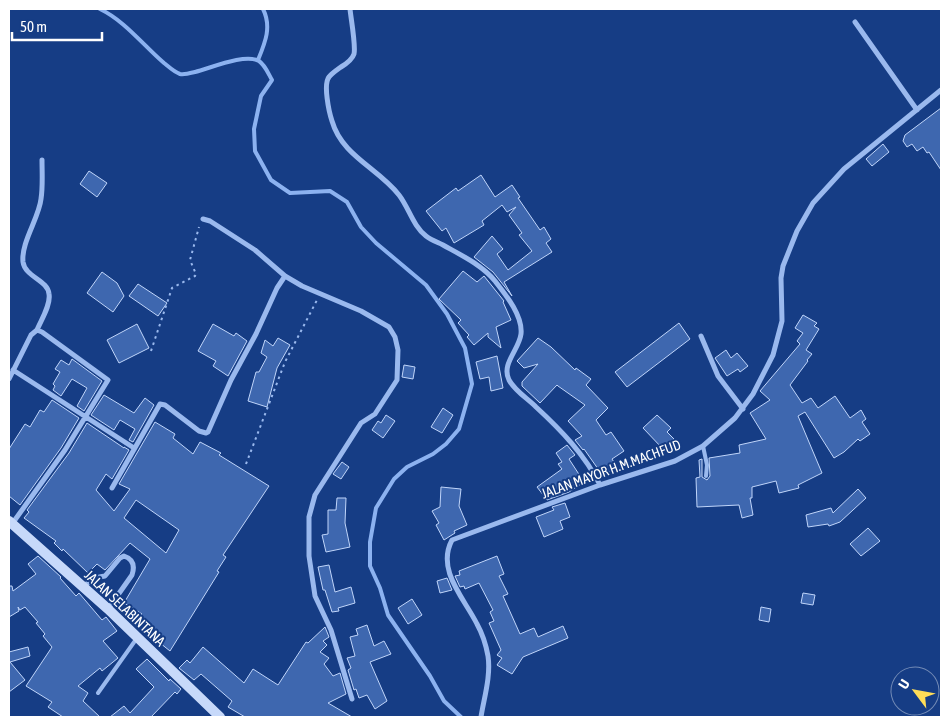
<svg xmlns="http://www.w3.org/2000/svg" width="950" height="726" font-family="'Asap Condensed',sans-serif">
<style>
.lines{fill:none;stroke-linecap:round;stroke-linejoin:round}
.stream{stroke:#8cb2f0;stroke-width:4}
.building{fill:#3e67af;stroke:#c0d5fa;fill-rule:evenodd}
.path{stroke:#9ab9ee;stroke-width:2;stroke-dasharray:2.5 4;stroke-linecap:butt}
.lane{stroke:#9ab9ee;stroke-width:4}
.street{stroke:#9ab9ee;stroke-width:5}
.secondary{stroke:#c7d9fa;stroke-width:10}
.labels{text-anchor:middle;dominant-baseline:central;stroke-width:4;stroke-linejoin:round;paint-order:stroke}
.street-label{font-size:14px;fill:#fff;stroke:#163d85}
</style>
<rect width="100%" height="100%" fill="#163d85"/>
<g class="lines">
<path class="stream" d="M100 9C125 21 143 45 164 63 169 67 174 72 180 74 184 75 191 73 195 72 211 68 245 53 259 61 265 65 268 73 272 80L261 96 254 129 255 151 271 180 290 193 330 191 347 202 361 227 376 243 426 285 447 314 465 348 472 384 459 429 446 444 433 454 407 467 394 479 376 508 370 542V566L380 588 388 615 430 676 444 701 461 717
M258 60C265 43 272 27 263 9"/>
</g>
<path class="building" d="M941 108V170L929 152 927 153 923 147 917 151 912 144 907 147 903 141 905 135Z
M883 144 889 152 872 166 866 159Z
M89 171 107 183 97 197 80 184Z
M481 175 495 197 512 185 520 197 518 198 540 230 544 227 551 239 546 243 552 252 504 282 512 296 493 272 474 257 492 236 503 249 497 254 508 270 532 251 519 235 522 233 509 215 516 207 507 212 502 205 482 221 484 225 454 243 446 228 442 231 426 211 456 188 458 191Z
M463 271 477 282 484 276 504 301 503 302 511 320 496 327 501 348 488 337V333L474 345 467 337 469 335 458 323 461 320 439 299Z
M102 272 117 283 124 296 113 312 87 293Z
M138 284 167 303 158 316 129 296Z
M803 315 817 323 814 326 819 329 806 350 812 354 807 360 808 361 790 385 802 403 811 398 818 408 835 396 850 418 861 410 866 419 862 422 870 434 860 441 858 439 844 452 834 458 805 412 798 416 822 473 798 485 799 488 779 493 776 481 752 487V498H750L753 515 742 518 739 505 697 507 696 478 700 477 699 460 702 459V477L707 480 710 476 709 458 740 453 739 445 766 439 750 413 770 400 760 391 800 344 797 341 803 333 795 328Z
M679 323 690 339 627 387 615 372Z
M137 324 149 348 119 363 107 340Z
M213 324 234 336 236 333 247 341 228 376 213 366 216 361 198 351Z
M278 338 290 345 277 368 267 407 248 401 256 372H259L267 357 261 353 265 340 273 346Z
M538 338 551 347 575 370 576 368 591 379 586 385 608 408 596 420 606 435 611 432 624 451 612 459 617 467 603 476 584 449 583 450 575 440 582 436 568 421 585 405 558 386 557 385 540 403 522 386V382L538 364 524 368 517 361Z
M726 350 731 358 737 353 748 366 740 372 738 369 727 376 715 358Z
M497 356 503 388 491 391 489 377 480 379 476 362Z
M72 359 102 381 84 411 77 406 87 388 72 379 61 396 53 390 55 386 53 384 60 372 55 369 61 360 69 365Z
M404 365 415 367 413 379 402 377Z
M104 395 134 413 145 398 154 405 133 442 129 440 135 429 120 420 114 430 91 415Z
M52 400 79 418 61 448 20 505 9 496V449L25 424 30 427 40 410 44 412Z
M443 408 453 415 442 433 431 427Z
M386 415 395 421 383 438 372 430 378 421 381 423Z
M657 415 671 428 667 432 674 439 663 449 643 428Z
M155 422 175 434 173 438 193 454 200 442 221 453 219 455 269 486 223 555 226 557 217 571 219 572 170 651 160 643 162 640 139 616 142 614 124 603 150 559 130 543 105 570 97 564 88 573 63 549 62 551 54 543 56 541 24 518 29 512 27 510 69 453 87 423 124 448V447L129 450 112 479 106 474 96 490 114 511 130 489 119 484ZM136 500 179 530 166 553 124 518Z
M567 445 575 455 569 459 584 482 569 492 547 500 537 487 562 469 558 464 562 462 556 453Z
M342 462 349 467 341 479 333 474Z
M441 487 461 489 459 506 467 525 454 531 455 533 444 540 436 525 439 523 432 511 440 507Z
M858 489 866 498 840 522 829 526 828 524 808 527 806 515 831 508 833 513Z
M337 498H346L345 523 350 547 326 552 322 535 328 534V510H336Z
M565 503 570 517 560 521 563 529 544 537 536 517 554 510 552 507Z
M868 528 880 541 861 556 850 544Z
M38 556 61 577 60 578 76 596 79 593 102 620 106 617 117 631 103 641 118 658 102 671 100 668 78 686 88 693 83 701 100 717H63L48 707 52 702 26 686 52 647 43 636 45 634 36 623 38 622 25 607 20 610 18 607 19 611 9 617V586H12L13 591 36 574 28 564Z
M497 556 504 574 499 576 508 594 503 596 520 634 534 628 538 637 563 626 568 638 523 657 512 674 497 665 502 658 497 655 501 650 489 623 494 621 490 612 493 610 479 583 465 589 464 586 460 587 455 576 460 575 459 571Z
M329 565 335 592 351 587 355 603 338 608 339 611 332 612 325 590H323L318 567Z
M447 578 452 590 440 593 437 581Z
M803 593 815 595 813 605 801 603Z
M412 599 422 615 408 624 398 608Z
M761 607 771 609 769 622 759 620Z
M367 625 374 646 384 641 391 654 370 662 387 701 375 709 367 695 359 698 356 689 354 690 348 670 351 668 347 658 355 656 350 637 358 635 356 629Z
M325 627 329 637 323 641 327 645 320 652 329 658 324 664 333 676 340 673 346 694 328 703 352 717H245L228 707 232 701 201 674 194 680 179 668 187 660 190 663 203 647 244 683 253 669 278 685 306 642 308 643Z
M28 647 30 656 10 662 25 680 9 692V652Z
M147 659 169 681 170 679 181 689 177 694 175 692 151 717H110L124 706 130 713 154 687 136 669Z"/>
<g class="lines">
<path class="path" d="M151 351 172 288 195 276 196 274 190 260 199 227
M246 464 285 362 317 300"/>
<path class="lane" d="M703 446 707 465 706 476
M98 693 137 638"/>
<path class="street" d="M350 9C351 19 356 46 354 54 352 60 346 64 341 67 337 70 332 73 329 77 323 84 329 112 332 121 342 156 378 168 399 195 409 208 413 226 426 236 431 240 437 242 443 245 461 255 482 265 495 281 506 295 523 316 521 334 519 350 501 364 509 380 515 391 527 398 536 407 561 430 585 455 600 485
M855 22 917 110
M203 219 210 221 255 250 285 276 302 286 361 311 389 327 395 337 398 350 397 380 375 414 361 423 315 495 309 517V556L315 596 331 630 352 699
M37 330C41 320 51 305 49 294 48 280 25 277 23 262 21 242 39 218 41 199 43 186 42 173 42 160
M701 336 718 376 743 409
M13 370 134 448
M9 379 31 335 37 330 42 332 108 380 65 450 12 524
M112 488 160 404 165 405 199 431 206 433 208 432 231 380 256 334 277 288 285 276
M83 587 94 578 105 576 120 558 124 556C133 559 135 566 132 575L108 609
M481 717C484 698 491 676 488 656 486 645 482 633 477 624 464 598 436 570 452 540L600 485 675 461 703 446 735 418 753 394 773 355 782 321 781 278 783 266 797 231 813 203 844 169 941 90"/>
<path class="secondary" d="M9 521 108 609 220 717"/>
</g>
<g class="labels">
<g class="street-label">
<text transform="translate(611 469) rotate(-20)">JALAN MAYOR H.M.MACHFUD</text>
<text transform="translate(125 608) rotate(43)">JALAN SELABINTANA</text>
</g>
</g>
<rect width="950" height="726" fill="none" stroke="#ffffff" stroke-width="20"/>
<g transform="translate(915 691) rotate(302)"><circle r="24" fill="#163d85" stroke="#738bb6"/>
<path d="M0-4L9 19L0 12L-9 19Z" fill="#ffdd57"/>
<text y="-8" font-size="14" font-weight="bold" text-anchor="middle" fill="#ffffff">U</text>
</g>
<path d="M12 32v8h90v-8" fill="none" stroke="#ffffff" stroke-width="2.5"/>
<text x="20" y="32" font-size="15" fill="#ffffff" stroke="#163d85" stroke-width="4" paint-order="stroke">50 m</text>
</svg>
